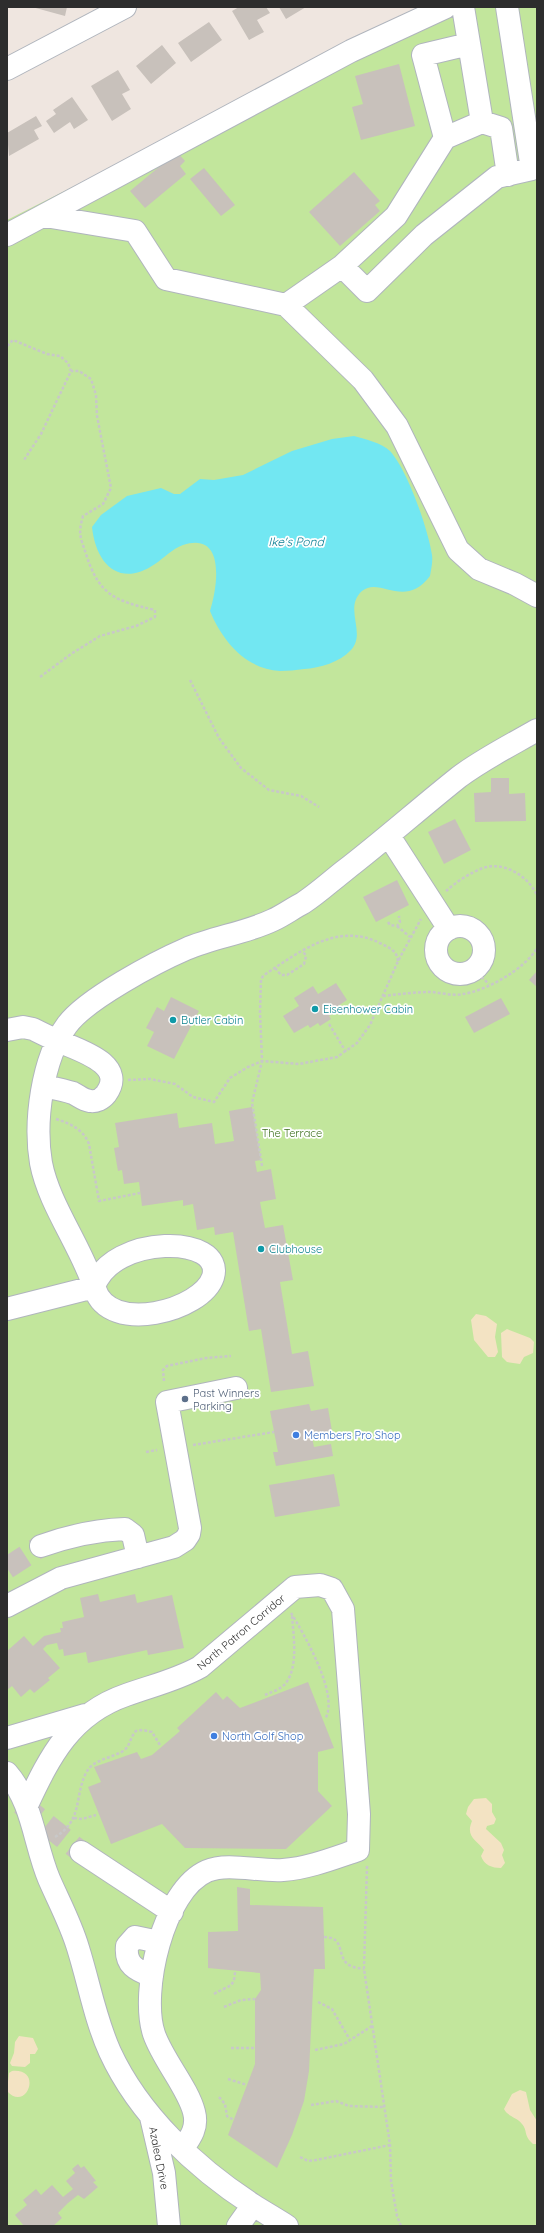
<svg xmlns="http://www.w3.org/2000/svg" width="544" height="2233" font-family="Quicksand,sans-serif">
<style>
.green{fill:#c2e69c}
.sand{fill:#f3e3c3}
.water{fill:#72e7f2}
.building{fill:#c8c1bb}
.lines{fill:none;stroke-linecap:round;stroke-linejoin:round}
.minor-tunnel{stroke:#c8c1bc;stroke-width:22;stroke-dasharray:22 11;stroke-linecap:butt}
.minor-casing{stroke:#b0b5bd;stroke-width:24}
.path{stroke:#c8c8c8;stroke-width:2.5;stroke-dasharray:3 2;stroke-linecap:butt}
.minor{stroke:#fff;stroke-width:22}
.culture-dot{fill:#0f9aa8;stroke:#fff;stroke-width:1.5}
.service-dot{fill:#5c6f8a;stroke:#fff;stroke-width:1.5}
.shop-dot{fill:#3f7fe0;stroke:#fff;stroke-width:1.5}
.labels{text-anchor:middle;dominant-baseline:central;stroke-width:3.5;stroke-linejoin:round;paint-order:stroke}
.culture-label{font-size:11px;fill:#0d838f;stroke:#fff;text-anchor:start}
.park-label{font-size:11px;fill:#3a6e1a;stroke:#fff}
.service-label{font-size:11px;fill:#4e5e75;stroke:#fff;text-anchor:start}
.shop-label{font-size:11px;fill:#366cbe;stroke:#fff;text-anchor:start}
.street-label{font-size:11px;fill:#2d2d2d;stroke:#fff}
.water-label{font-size:12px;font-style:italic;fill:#0c7f95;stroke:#fff}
</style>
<rect width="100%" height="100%" fill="#efe6e0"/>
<path class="green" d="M430 7H537V2226H7V220Z"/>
<path class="sand" d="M476 1314 486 1316 497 1324 495 1337 498 1352 495 1357H488L474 1340 471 1320Z
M507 1329 530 1338 534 1342 533 1353 524 1357 520 1364 507 1362 502 1357 501 1333Z
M486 1798 492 1804V1812L496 1819 494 1824 487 1826 486 1829 501 1843 504 1850 502 1855 505 1863 501 1868C492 1868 484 1865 481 1856L484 1850C477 1840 465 1837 472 1821L466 1814 468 1807 474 1799Z
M19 2036 33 2038 38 2049 35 2054H30V2063L25 2067 12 2066 10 2063 14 2053 15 2042Z
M12 2071C44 2068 26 2113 7 2091L9 2073Z
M520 2090 526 2092 530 2110 537 2121V2144H533C523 2135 528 2131 522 2124 517 2117 508 2117 504 2109L512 2094Z"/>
<path class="water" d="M354 436C365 439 382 443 390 451 408 471 428 529 432 555 433 562 431 570 430 576 404 610 380 576 362 591 343 608 367 633 351 650 340 662 320 668 304 669 296 670 288 671 280 671 245 669 222 640 210 611 217 589 227 531 183 545 172 549 164 558 155 564 120 588 96 565 92 527L101 515 127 496 161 488 174 494H180L200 479 214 480 243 475 292 451 332 439Z"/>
<path class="building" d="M32 7H67L65 16Z
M239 7H266L270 13 257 20 264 32 249 40 232 11Z
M279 7H306L286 19Z
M209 22 222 40 191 62 178 43Z
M162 45 176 63 151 84 136 66Z
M399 64 415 126 361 140 352 107 363 104 355 76Z
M118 70 130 90 122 94 131 109 112 121 91 86Z
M72 97 88 120 74 129 70 122 54 133 46 121 56 114 53 110Z
M36 116 42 126 34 130 39 139 9 156 7 133Z
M177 152 185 161 180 166 186 174 145 208 130 191Z
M204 168 235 205 221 216 190 179Z
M354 172 380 201 375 205 380 211 340 246 309 212Z
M491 778H509V794L525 793 526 821 475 822 474 793 491 792Z
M455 819 471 850 444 864 428 832Z
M397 880 409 905 376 922 363 897Z
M537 971V987L529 980Z
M336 983 347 1000 335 1008 337 1011 329 1016 331 1019 320 1026 318 1023 310 1028 308 1025 294 1033 283 1016 299 1006 294 998 313 986 318 994Z
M171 997 199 1011 174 1059 147 1046 154 1032 146 1028 157 1007 164 1011Z
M501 998 510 1014 474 1033 465 1017Z
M252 1107 261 1160 255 1161 257 1172 271 1169 276 1199 260 1202 265 1228 283 1225 293 1280 280 1282 292 1354 308 1351 314 1386 271 1392 261 1329 249 1331 233 1232 215 1235 214 1227 197 1230 193 1204 183 1206V1200L142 1206 139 1182 124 1184 122 1170 118 1171 114 1148 119 1147 115 1123 177 1113 179 1128 212 1123 215 1144 234 1141 229 1111Z
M309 1404 311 1411 328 1408 332 1431 317 1434V1436L312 1437 314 1447 331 1444 333 1456 276 1466 273 1452H278L270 1411Z
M334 1474 340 1506 275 1517 269 1485Z
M98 1594 100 1602 135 1594 137 1603 172 1595 184 1648 148 1655 147 1650 88 1663 86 1652 64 1656 63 1649 59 1650 57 1643 47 1645 43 1649 60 1668 48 1678 50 1680 34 1693 30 1689 21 1697 12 1686 7 1690V1651L24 1636 33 1646 44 1636 61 1632 60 1628H63L62 1622 84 1617 80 1598Z
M308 1682 334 1748 318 1752V1791L332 1806 286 1849 185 1848 162 1824 111 1844 88 1787 101 1782 94 1767 137 1752 141 1759 152 1755 180 1731 177 1728 216 1692 223 1700 227 1696 240 1708Z
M237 1887 250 1889V1905L323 1907 325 1969H314L309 2071 304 2101 292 2135 277 2168 228 2135 255 2064V1999L261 1990 260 1973 208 1968V1932L238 1931Z
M78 2164 81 2168 84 2166 96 2181 93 2182 98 2187 84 2199 78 2195 68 2203 58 2213 62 2218 53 2226H24L15 2215 27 2205 23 2200 36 2189 41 2195 52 2185 63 2197 73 2189 66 2181 75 2173 72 2169Z"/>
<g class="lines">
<path class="minor-tunnel" d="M7 1568 41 1546
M21 1804 81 1852"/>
<g class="minor-casing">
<path id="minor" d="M7 69 125 7
M482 122 501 128 508 175
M445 138 423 55 469 44
M45 216 135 231 166 279 286 305 363 380 397 426 458 550 479 569 515 584 537 596
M7 235 351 51 446 7
M342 266 367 291 424 235 497 177 532 169 507 7
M286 305 342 266 396 216 445 138 482 122 463 7
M389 836 449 929
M436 950a24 24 0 1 1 48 0a24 24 0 1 1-48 0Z
M7 1030 23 1027 33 1029C41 1033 49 1037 58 1041 78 1050 128 1064 106 1094 102 1099 96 1102 90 1101 83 1100 79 1096 73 1093 64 1090 53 1088 43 1086
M94 1287C111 1234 226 1234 213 1277 202 1311 109 1335 95 1289 81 1246 49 1205 41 1163 34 1122 42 1059 67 1025 86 999 156 962 186 949 214 937 246 933 273 920 284 915 293 908 303 903 317 894 330 882 344 871 383 841 420 808 459 777 483 759 511 745 537 730
M7 1309 94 1287
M41 1546C69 1536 96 1530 125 1529L133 1535 138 1557
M7 1606 61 1578 174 1547 185 1540 189 1534 190 1528 167 1402 236 1388
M7 1738 85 1715
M7 1773C33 1803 34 1843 49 1879 59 1902 71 1924 78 1948 89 1983 95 2019 110 2052 139 2115 196 2168 253 2205 264 2212 276 2219 287 2226
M27 1805C50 1756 71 1714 126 1695 151 1686 177 1680 200 1667L295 1587 320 1585 332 1589 343 1609 359 1814 358 1850C334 1858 309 1868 283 1870 260 1872 228 1862 207 1871 163 1890 140 1992 154 2034 163 2060 188 2088 194 2112 198 2127 191 2137 183 2148
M81 1852 172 1912
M152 1976C136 1970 125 1965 127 1946L135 1937 159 1942
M151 2117 164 2173 169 2226
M238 2226 253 2205"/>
</g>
<path class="path" d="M7 346 13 340 47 354 60 356 68 363 71 371 41 434 24 460
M40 677 71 654 100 636 136 626 155 617V610C115 601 99 595 86 554 80 536 78 534 83 516L103 504 111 488 97 416 96 395 91 379 79 371H71
M190 680 219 738 241 768 269 790 301 796 319 807
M446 891C455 883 471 872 483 868 504 861 528 876 537 895
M388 922 390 925 397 926 400 922 399 916
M397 926 410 937
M275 968 281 975H287L304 964 306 956 303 951
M474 970 489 984
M383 996C399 994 416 992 432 992 442 993 453 996 463 994 486 991 525 969 537 948
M329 1024 346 1052
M128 1080 150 1079 175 1084 193 1097 214 1102 230 1078 248 1067 262 1061 299 1064 337 1057 357 1043 370 1025 398 961 421 919
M56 1119C71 1124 83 1129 89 1144L99 1201 140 1193
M262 1166 252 1103 262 1061 260 1012 261 979 264 975C301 951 338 921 382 944 390 948 397 951 398 961
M164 1381 163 1370 167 1366 206 1358 231 1356
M193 1445 274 1432
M146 1452 157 1450
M291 1613C304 1634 340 1696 325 1719
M265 1695C272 1692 281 1689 286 1683 299 1665 293 1634 292 1614
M74 1818 82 1819 96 1815
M55 1837C83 1821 74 1797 86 1773 93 1759 110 1759 123 1751 130 1747 130 1737 136 1731L143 1730 152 1732 160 1745
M367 1866 364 1969 390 2145 391 2181 397 2216 401 2226
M324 1937C347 1937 335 1959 351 1966 355 1968 360 1968 364 1969
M214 1994C228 1985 235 1989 235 1970
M318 2002 332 2009 350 2040
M224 2007 241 2000 255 1999
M231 2048H254
M315 2050 344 2044 372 2026
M228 2079 247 2085
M219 2097 225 2104 227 2116 234 2120
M311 2105 336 2101 349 2106 384 2107
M300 2157 308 2161 316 2160 390 2145"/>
<use href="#minor" class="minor"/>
</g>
<g class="culture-dot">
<circle cx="315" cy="1009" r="4"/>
<circle cx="173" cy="1020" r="4"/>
<circle cx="261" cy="1249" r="4"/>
</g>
<circle class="service-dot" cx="185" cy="1399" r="4"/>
<g class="shop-dot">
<circle cx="296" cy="1435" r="4"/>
<circle cx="214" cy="1736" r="4"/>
</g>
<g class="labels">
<g class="culture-label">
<text x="323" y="1009">Eisenhower Cabin</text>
<text x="181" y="1020">Butler Cabin</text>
<text x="269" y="1249">Clubhouse</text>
</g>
<g class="park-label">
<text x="292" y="1133">The Terrace</text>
</g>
<g class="service-label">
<text x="193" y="1393">Past Winners<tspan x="193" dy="13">Parking</tspan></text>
</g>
<g class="shop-label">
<text x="304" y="1435">Members Pro Shop</text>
<text x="222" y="1736">North Golf Shop</text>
</g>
<g class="street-label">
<text transform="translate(241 1632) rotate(-40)">North Patron Corridor</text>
<text transform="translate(159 2158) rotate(79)">Azalea Drive</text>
</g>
<g class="water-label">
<text x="296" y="541">Ike's Pond</text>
</g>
</g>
<rect width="544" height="2233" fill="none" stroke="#2d2d2d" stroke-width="16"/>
</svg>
